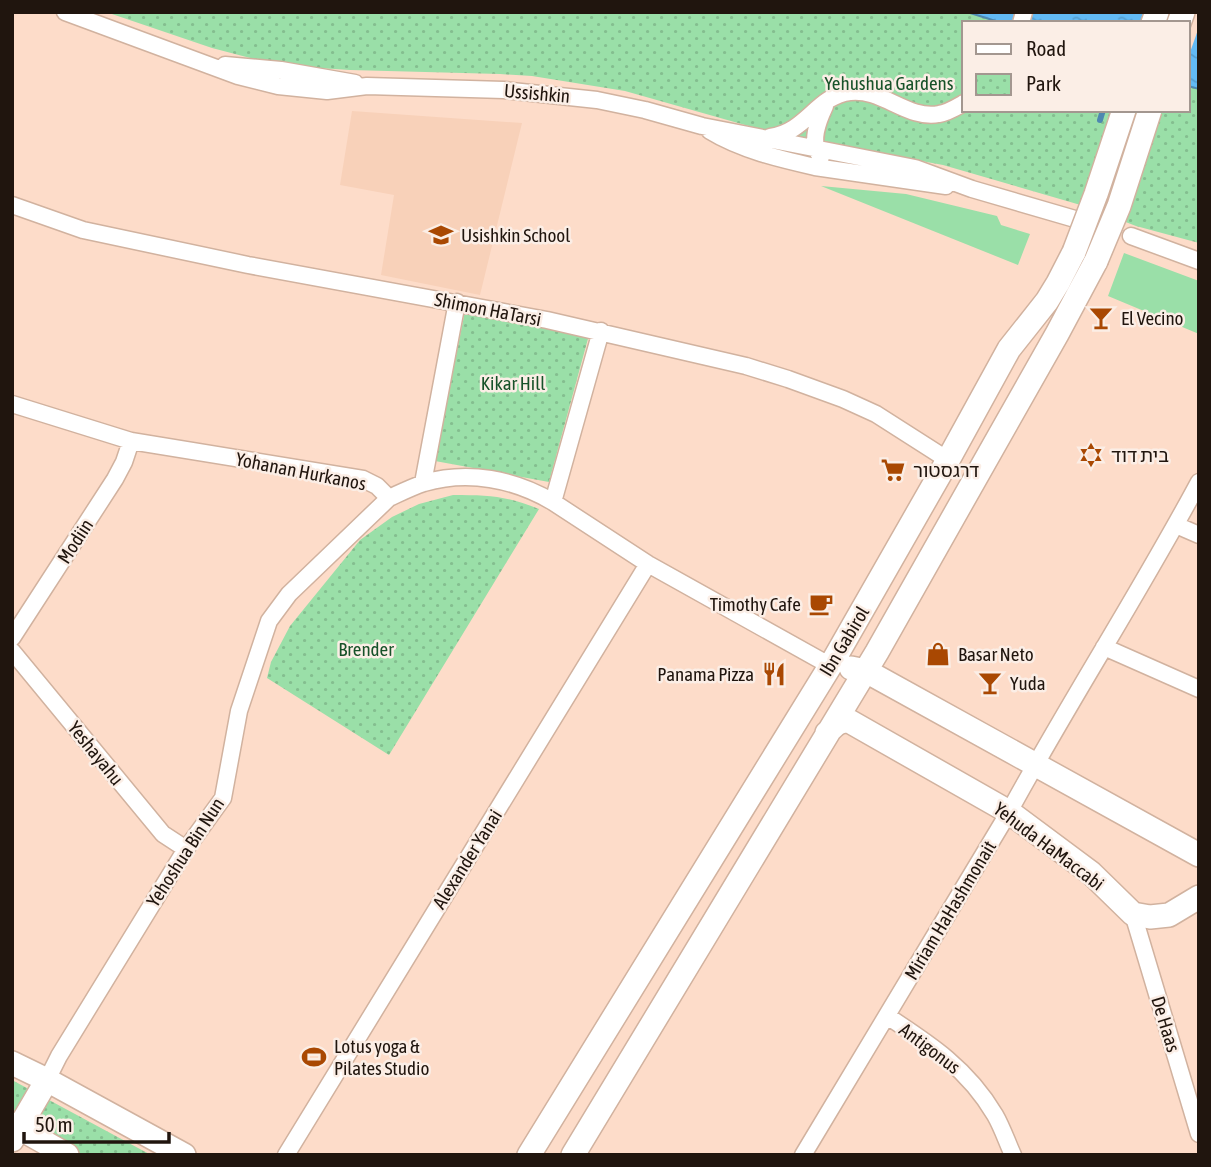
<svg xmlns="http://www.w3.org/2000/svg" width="1211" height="1167" font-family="'Asap Condensed','Noto Sans Hebrew',sans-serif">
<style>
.built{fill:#f8d1b9}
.grass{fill:#9adfa8}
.park{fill:url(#park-dots)}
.water{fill:url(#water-ripples);stroke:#4e88b0;stroke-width:2}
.pier{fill:#fddcc9}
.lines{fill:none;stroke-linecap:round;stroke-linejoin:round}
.stream{stroke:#4e88b0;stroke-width:6}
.street-casing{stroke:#d1b29f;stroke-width:19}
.secondary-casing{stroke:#d1b29f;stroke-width:26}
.street{stroke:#fff;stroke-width:16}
.secondary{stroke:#fff;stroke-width:23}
.secondary-bridge-casing{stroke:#d1b29f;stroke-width:26;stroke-linecap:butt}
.secondary-bridge{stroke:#fff;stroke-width:23}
.labels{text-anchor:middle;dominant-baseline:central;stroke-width:5;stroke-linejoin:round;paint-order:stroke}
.park-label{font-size:19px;fill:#175229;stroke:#fbeee6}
.street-label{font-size:19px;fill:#20150e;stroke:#fbeee6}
.poi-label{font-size:19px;fill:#20150e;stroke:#fbeee6;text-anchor:start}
</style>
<defs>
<pattern id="park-dots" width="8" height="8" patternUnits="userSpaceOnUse" patternTransform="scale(1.75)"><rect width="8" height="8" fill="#9adfa8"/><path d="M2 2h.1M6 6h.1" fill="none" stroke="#84be8f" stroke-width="1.8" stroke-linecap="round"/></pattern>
<pattern id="water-ripples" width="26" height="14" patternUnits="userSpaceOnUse" patternTransform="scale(1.75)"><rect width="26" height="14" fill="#62baf5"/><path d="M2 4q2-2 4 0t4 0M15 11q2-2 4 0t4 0" fill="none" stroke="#559fd1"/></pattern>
</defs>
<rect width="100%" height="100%" fill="#fddcc9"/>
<path class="built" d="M352 111 522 123 480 295 381 275 394 195 340 185Z"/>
<path class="grass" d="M821 186 906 194 997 216 1001 225 1030 234 1018 265Z
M1124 253 1199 281V334L1108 296Z"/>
<path class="park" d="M106 12H967L1002 23H964V110H1188V86L1199 89V243L1136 226 1084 206 943 165 829 144 745 125 625 91 532 76 500 74 350 70 318 68 262 61 212 48Z
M465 311 589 335 549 482 435 461Z
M453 495C489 495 506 496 539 509L389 755 267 678 271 662 290 626 360 540 392 517 419 504Z
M12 1080 151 1155H83L12 1117Z"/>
<path class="water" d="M967 12H1199V89L1188 86V23H1002Z"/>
<path class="pier" d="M1146 12H1199V27L1188 58V23H1142Z"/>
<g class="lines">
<path class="stream" d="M1100 120 1103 110"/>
<g class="street-casing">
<path id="street" d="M65 12 238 76 278 86 327 91 367 86 504 90 597 100 645 110 702 126 915 168 972 189 1075 219
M1021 23 1024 12
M225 65 281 70 355 83
M710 131C741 150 780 159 815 167L946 186
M770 137C807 132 816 96 850 92 882 88 907 120 939 114 947 113 957 107 964 103
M821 157C809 143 818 121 825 106
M12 205 83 230 248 265 547 320 746 366 788 379 843 399 876 414 948 460
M1131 236 1199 261
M12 404 131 441 363 479 377 486 389 498C400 493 412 487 424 483 468 470 514 479 553 502L648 564 820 660 832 663
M423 483 457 302
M553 502 601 331
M1176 525 1199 535
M12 638 115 479 124 462 131 441
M1104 647 1199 689
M12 651 163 834 186 849
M1133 914 1199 1134
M887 1016C930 1044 968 1069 995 1115 1002 1127 1007 1142 1013 1155
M47 1080 59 1056 186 849 223 798 239 711 269 621 289 594 389 498
M286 1155 648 564
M803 1155 1009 812C1070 700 1139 594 1199 482"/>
</g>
<g class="secondary-casing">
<path id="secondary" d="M1153 23 1157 12
M1179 23 1183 12
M851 668 866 671 1199 855
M827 733C834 726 839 720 849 721L1009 812 1091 873 1133 914 1150 917 1169 915 1199 897
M12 1063 47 1080 184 1155
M12 1124 67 1155
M12 1140 47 1080
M529 1155 832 663 948 460 1009 349 1047 301 1058 283 1074 252
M573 1155 877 652 1057 334 1096 261"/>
</g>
<use href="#street" class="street"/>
<use href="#secondary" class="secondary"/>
<g class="secondary-bridge-casing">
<path id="secondary-bridge" d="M1074 252 1096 194 1124 110
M1096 261 1119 206 1150 110"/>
</g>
<use href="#secondary-bridge" class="secondary-bridge"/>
</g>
<defs>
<g id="school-bare" transform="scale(1.89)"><path d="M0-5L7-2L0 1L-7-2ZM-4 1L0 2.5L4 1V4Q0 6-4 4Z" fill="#a94802" stroke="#fbeee6" stroke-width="2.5" paint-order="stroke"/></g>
<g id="bar-bare" transform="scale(1.89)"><path d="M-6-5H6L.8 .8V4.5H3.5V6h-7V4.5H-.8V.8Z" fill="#a94802" stroke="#fbeee6" stroke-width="2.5" paint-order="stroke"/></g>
<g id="synagogue-bare" transform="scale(1.89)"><path d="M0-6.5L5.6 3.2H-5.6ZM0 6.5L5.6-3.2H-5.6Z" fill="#a94802" stroke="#fbeee6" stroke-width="2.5" paint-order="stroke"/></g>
<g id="supermarket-bare" transform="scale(1.89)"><path d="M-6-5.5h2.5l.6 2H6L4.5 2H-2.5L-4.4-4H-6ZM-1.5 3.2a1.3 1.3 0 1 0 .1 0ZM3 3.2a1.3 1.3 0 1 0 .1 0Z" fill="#a94802" stroke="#fbeee6" stroke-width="2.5" paint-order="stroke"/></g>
<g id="cafe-bare" transform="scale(1.89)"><path d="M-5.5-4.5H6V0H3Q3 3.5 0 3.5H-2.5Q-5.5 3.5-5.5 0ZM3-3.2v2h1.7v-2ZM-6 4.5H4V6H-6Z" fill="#a94802" stroke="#fbeee6" stroke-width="2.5" paint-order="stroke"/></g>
<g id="shop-bare" transform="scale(1.89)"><path d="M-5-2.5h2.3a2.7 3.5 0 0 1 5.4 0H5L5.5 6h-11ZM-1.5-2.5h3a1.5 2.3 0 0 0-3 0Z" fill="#a94802" stroke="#fbeee6" stroke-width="2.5" paint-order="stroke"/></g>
<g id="restaurant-bare" transform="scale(1.89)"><path d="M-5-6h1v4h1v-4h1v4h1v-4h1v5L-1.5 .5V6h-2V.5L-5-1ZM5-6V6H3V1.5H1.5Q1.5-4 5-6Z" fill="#a94802" stroke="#fbeee6" stroke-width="2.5" paint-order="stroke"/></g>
<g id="stadium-bare" transform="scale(1.89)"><path d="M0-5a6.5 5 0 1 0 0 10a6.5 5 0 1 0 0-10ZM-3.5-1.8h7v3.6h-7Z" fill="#a94802" stroke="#fbeee6" stroke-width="2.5" paint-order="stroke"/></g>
</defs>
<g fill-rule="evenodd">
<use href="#school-bare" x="441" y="235"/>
<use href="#bar-bare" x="1101" y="318"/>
<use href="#synagogue-bare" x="1091" y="455"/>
<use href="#supermarket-bare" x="893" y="470"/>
<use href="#cafe-bare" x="821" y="604"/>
<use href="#shop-bare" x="938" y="654"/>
<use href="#restaurant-bare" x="774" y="674"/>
<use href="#bar-bare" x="990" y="683"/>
<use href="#stadium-bare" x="314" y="1057"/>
</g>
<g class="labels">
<g class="park-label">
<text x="889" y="83">Yehushua Gardens</text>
<text x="513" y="383">Kikar Hill</text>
<text x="366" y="649">Brender</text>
</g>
<g class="street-label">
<text transform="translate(537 93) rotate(5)">Ussishkin</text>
<text transform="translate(488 309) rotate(11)">Shimon HaTarsi</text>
<text transform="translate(301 471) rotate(11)">Yohanan Hurkanos</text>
<text transform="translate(75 541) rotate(-57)">Modiin</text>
<text transform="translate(844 641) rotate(-59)">Ibn Gabirol</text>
<text transform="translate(96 753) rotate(51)">Yeshayahu</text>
<text transform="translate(1049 846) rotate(37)">Yehuda HaMaccabi</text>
<text transform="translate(185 852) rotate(-57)">Yehoshua Bin Nun</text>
<text transform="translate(467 859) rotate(-58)">Alexander Yanai</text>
<text transform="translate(950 910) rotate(-59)">Miriam HaHashmonait</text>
<text transform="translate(1166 1024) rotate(73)">De Haas</text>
<text transform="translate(930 1048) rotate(37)">Antigonus</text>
</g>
<g class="poi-label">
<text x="461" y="235">Usishkin School</text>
<text x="1121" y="318">El Vecino</text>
<text x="1111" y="455">בית דוד</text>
<text x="913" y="470">דרגסטור</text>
<text x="801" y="604" text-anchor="end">Timothy Cafe</text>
<text x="958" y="654">Basar Neto</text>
<text x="754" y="674" text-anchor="end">Panama Pizza</text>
<text x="1010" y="683">Yuda</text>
<text x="334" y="1046">Lotus yoga &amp;<tspan x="334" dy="22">Pilates Studio</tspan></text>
</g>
</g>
<rect width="1211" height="1167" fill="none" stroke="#20150e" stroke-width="28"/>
<rect x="962" y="21" width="228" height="91" fill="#fbeee6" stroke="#a39790" stroke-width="2"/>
<rect x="976" y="44" width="35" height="10" fill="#ffffff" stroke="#a39790" stroke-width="2"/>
<text x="1026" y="56" font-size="21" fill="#20150e">Road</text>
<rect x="976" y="74" width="35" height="21" fill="url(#park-dots)" stroke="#a39790" stroke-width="2"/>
<text x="1026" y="91" font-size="21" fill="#20150e">Park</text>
<path d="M24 1132v10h145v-10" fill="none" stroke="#20150e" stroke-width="3.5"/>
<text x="35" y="1132" font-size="21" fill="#20150e" stroke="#fbeee6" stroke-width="5" paint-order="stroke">50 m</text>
</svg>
